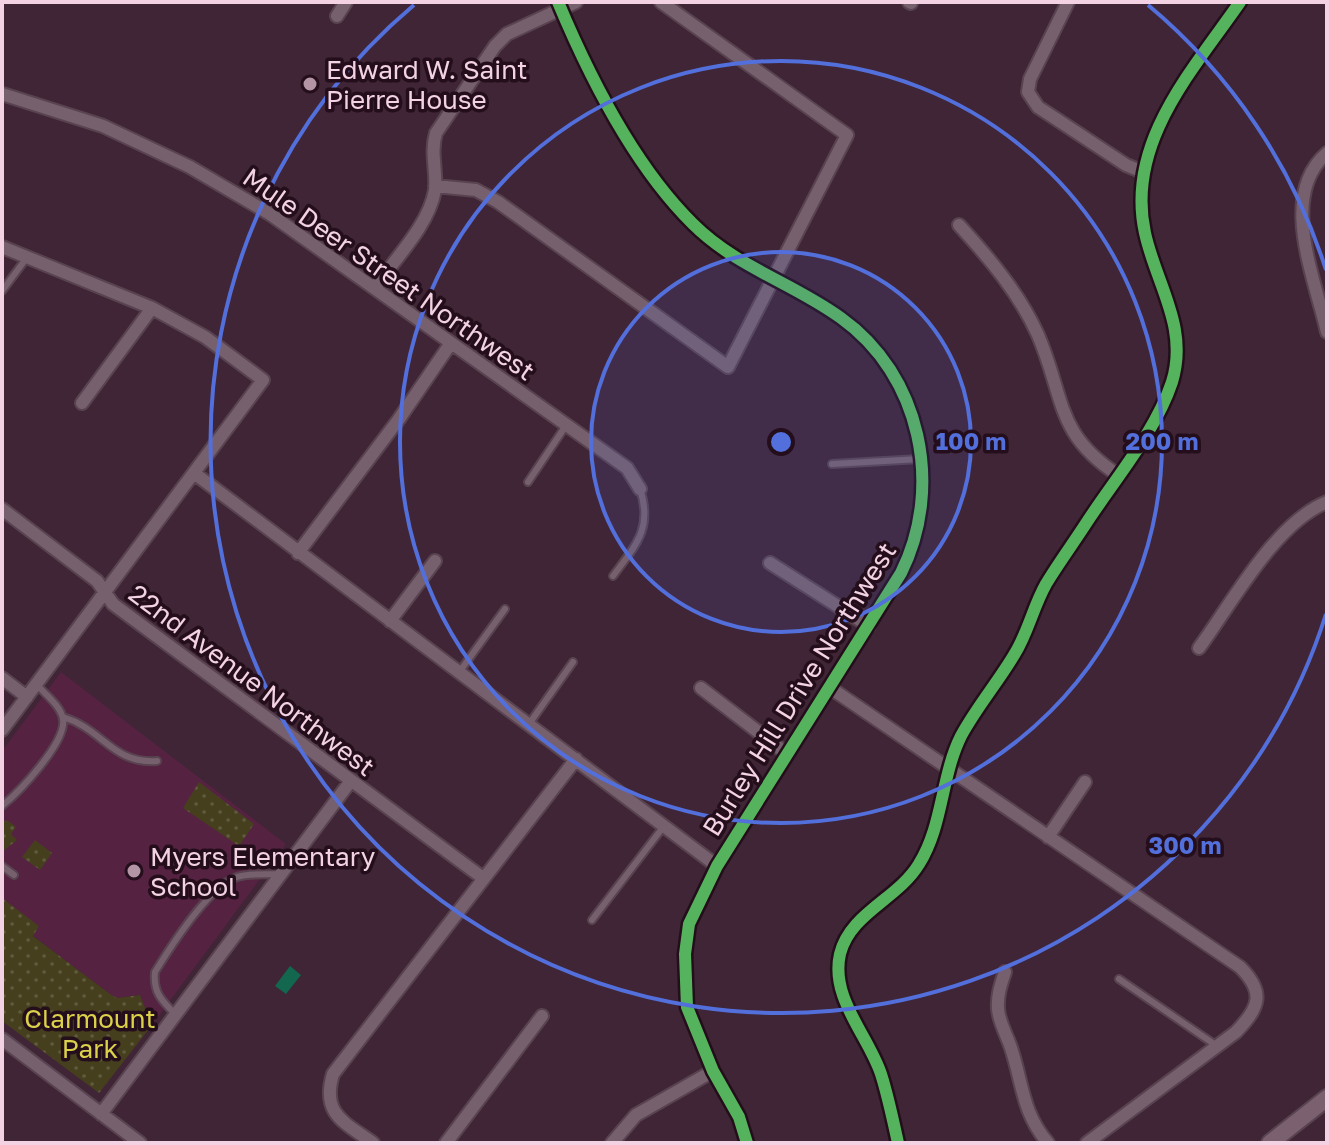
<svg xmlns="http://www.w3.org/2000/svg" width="1329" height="1145" font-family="'Golos Text',sans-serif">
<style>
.built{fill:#552241}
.green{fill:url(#green-dots)}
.water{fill:#13674e}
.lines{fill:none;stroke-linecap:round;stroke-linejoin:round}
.lane-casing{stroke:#594350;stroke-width:10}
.street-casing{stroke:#594350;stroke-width:16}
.secondary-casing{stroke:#594350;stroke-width:20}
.lane{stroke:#77606d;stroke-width:6}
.street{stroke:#77606d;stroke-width:12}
.secondary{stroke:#7b6070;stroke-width:16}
.cycleway-casing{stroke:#240e1b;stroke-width:17}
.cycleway{stroke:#56b35d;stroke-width:12}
.ring{fill:none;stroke:#526fdb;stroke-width:4}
.poi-dot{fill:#b395a6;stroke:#240e1b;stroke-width:3}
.labels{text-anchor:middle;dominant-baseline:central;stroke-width:7;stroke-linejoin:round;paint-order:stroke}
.poi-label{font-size:26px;fill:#f2d2e3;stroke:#240e1b;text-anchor:start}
.street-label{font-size:26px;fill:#f2d2e3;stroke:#240e1b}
.park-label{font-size:26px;fill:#dbd14a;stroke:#240e1b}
.centre{fill:#526fdb;stroke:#240e1b;stroke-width:4}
.ring-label{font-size:24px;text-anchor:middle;font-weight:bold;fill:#526fdb;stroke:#240e1b;stroke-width:7;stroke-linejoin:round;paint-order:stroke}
</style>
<defs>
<pattern id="green-dots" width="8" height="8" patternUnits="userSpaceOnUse" patternTransform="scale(2)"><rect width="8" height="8" fill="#453f1d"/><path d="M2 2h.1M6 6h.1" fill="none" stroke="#605a3e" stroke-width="1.8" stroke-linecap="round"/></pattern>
</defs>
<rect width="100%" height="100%" fill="#3f2535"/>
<path class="built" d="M61 672 286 844 152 1025 140 995 117 998 110 994 32 935 38 926 2 898V751Z"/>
<path class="green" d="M199 782 254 824 239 846 183 808Z
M7 820 16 827 11 834 17 840 2 852V823Z
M35 840 52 853 40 870 22 857Z
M2 898 39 926 33 936 110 994 117 998 140 995 152 1025 99 1093 2 1021Z"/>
<path class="water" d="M290 966 301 975 286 994 275 986Z"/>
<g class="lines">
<g class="lane-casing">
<path id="lane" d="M2 291 28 256
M832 464 920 459
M528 482 567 424
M613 576C636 545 653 528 640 489
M460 671 505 609
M63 717C103 729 112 764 157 761
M529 724 573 662
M2 806C19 792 67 742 63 719 61 706 45 694 36 684
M2 866 14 875
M592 920 664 826
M1119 979 1217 1046
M175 1014C161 1000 153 992 155 972 171 946 208 887 237 877 249 873 267 875 281 874"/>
</g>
<g class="street-casing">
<path id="street" d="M558 2C589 76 635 167 693 224 736 267 793 283 841 318 921 375 944 487 901 573L717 866 689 924 685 954 687 1007 713 1071 739 1117 747 1143
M909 2 911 3
M1068 2 1030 79 1028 92 1038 107 1126 165 1143 172
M337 16 346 2
M2 94 103 126 190 167 270 214 627 468 640 489
M1327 153C1278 195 1315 278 1327 332
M435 186 476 190 498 202 728 367 847 135 661 2
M959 225C990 259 1019 293 1038 335 1065 398 1055 434 1118 475
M2 247 152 308 205 337 263 380 2 730
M375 287C395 259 429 225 435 190 437 170 430 153 436 133L495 46 507 34 576 2
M82 403 152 308
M194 473 717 866
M2 509 97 581 113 604 483 878
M298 553 399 419 451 343
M770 563 869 626
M390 621 435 561
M1199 648C1232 603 1275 523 1327 502
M2 678 27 697
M829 687 1240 967C1266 993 1259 1008 1236 1032L1087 1143
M701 688 787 754
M1048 837 1085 782
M1005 972C1001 984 997 995 998 1009 999 1023 1008 1037 1012 1051 1023 1086 1023 1114 1048 1143
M2 1039 140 1143
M101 1114 350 782
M373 1143C344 1122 321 1114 333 1074L576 759
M446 1143 542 1016
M612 1143 636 1115 713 1071
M898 1143C893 1120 888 1096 881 1074 868 1035 830 998 840 954 850 913 898 899 919 864 943 826 941 776 961 736 976 708 998 682 1014 655 1028 633 1033 607 1046 584 1058 564 1072 545 1085 525 1114 480 1155 433 1172 382 1189 327 1156 284 1145 233 1125 143 1193 70 1240 2"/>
</g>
<g class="secondary-casing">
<path id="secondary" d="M1270 1143 1327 1098"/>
</g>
<use href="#lane" class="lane"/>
<use href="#street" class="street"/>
<use href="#secondary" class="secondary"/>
<g class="cycleway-casing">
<path id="cycleway" d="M558 2C589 76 635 167 693 224 736 267 793 283 841 318 921 375 944 487 901 573L717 866 689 924 685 954 687 1007 713 1071 739 1117 747 1143
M898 1143C893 1120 888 1096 881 1074 868 1035 830 998 840 954 850 913 898 899 919 864 943 826 941 776 961 736 976 708 998 682 1014 655 1028 633 1033 607 1046 584 1058 564 1072 545 1085 525 1114 480 1155 433 1172 382 1189 327 1156 284 1145 233 1125 143 1193 70 1240 2"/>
</g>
<use href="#cycleway" class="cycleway"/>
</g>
<circle cx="781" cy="442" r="190" fill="#526fdb" fill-opacity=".12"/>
<g class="ring">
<circle cx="781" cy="442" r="190"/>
<circle cx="781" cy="442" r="381"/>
<path d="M1326 614A571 571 0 1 1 414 5M1148 5A571 571 0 0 1 1326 270"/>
</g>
<g class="poi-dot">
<circle cx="310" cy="84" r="8"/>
<circle cx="134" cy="871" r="8"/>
</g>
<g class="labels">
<g class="poi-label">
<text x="326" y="69">Edward W. Saint<tspan x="326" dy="30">Pierre House</tspan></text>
<text x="150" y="856">Myers Elementary<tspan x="150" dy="30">School</tspan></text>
</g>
<g class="street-label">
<text transform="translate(389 274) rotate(35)">Mule Deer Street Northwest</text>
<text transform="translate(252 680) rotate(37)">22nd Avenue Northwest</text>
<text transform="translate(799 689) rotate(-58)">Burley Hill Drive Northwest</text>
</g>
<g class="park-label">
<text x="90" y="1018">Clarmount<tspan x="90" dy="30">Park</tspan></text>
</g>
</g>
<circle cx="781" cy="442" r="12" class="centre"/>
<g class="ring-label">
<text x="971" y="450">100 m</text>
<text x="1162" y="450">200 m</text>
<text x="1185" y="854">300 m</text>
</g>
<rect width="1329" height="1145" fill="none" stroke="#f2d2e3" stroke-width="8"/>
</svg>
